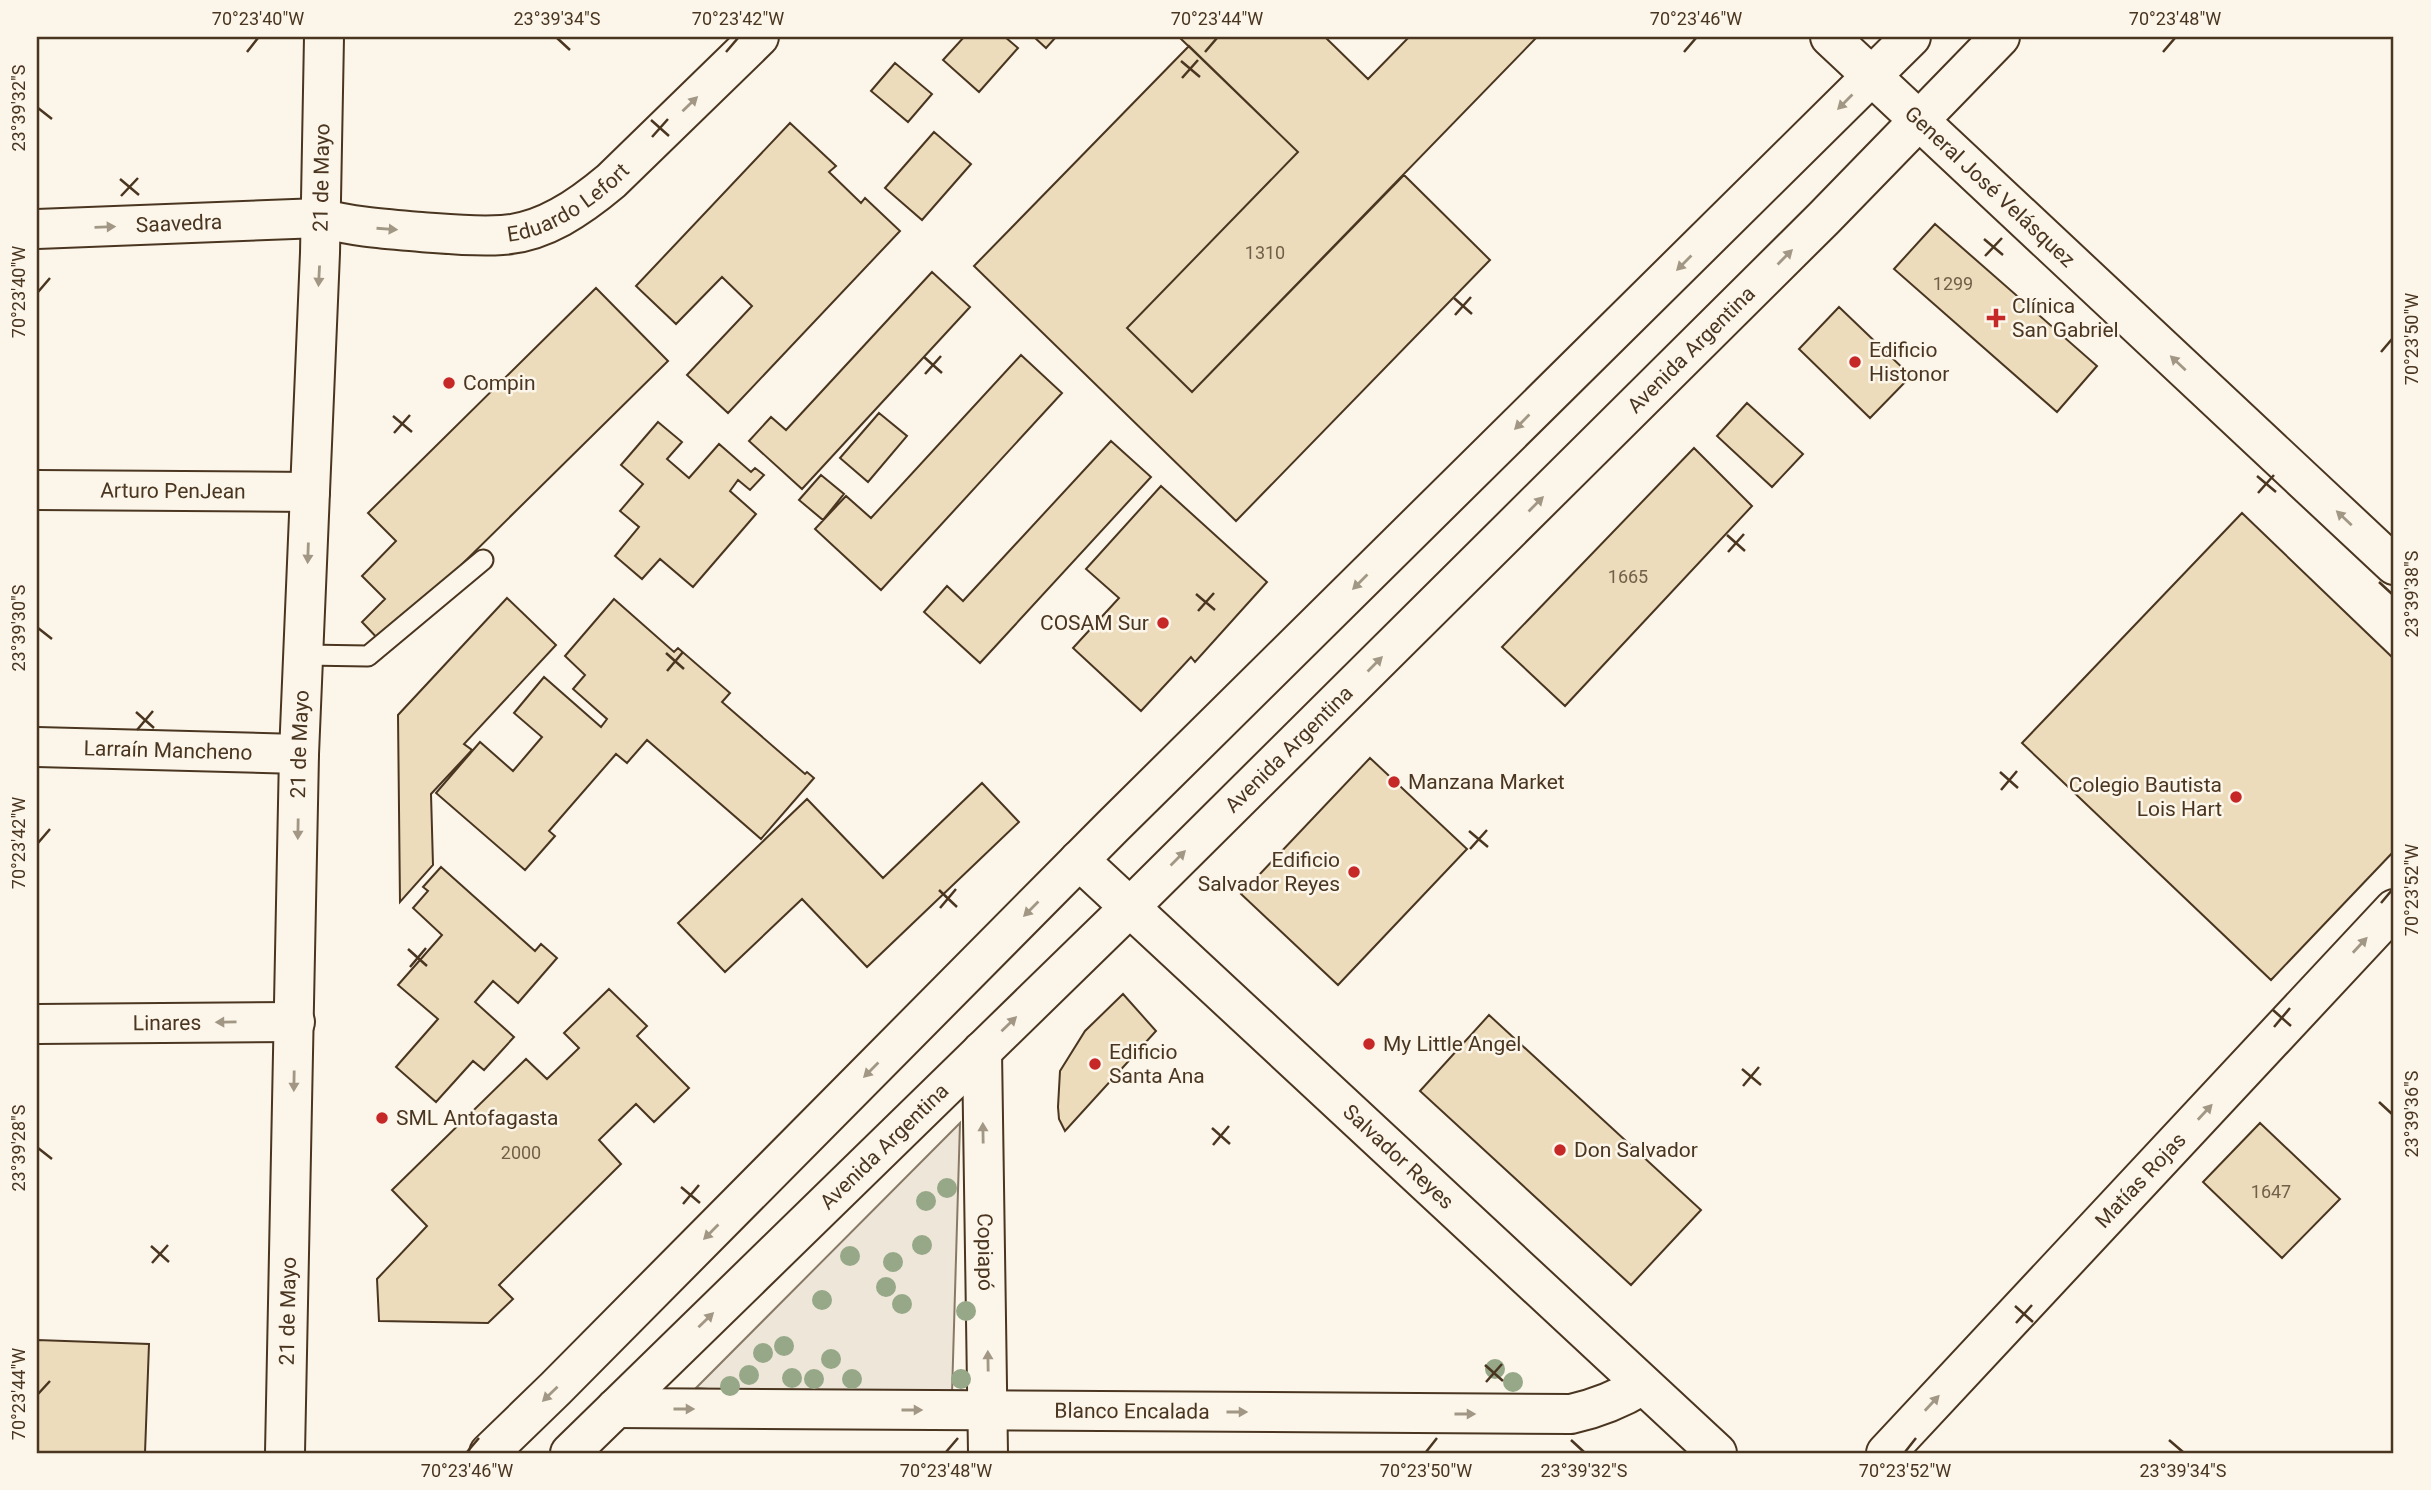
<svg xmlns="http://www.w3.org/2000/svg" width="2431" height="1490" font-family="Roboto,sans-serif">
<style>
.green{fill:#ede6d9;stroke:#887966;stroke-width:2}
.building{fill:#ecdcbc;stroke:#4a3520;stroke-width:2}
.lines{fill:none;stroke-linecap:round;stroke-linejoin:round}
.service-casing{stroke:#4a3520;stroke-width:23}
.minor-casing{stroke:#4a3520;stroke-width:42}
.tertiary-casing{stroke:#4a3520;stroke-width:42}
.primary-casing{stroke:#4a3520;stroke-width:42}
.service{stroke:#fbf6e9;stroke-width:19}
.minor{stroke:#fbf6e9;stroke-width:38}
.tertiary{stroke:#fbf6e9;stroke-width:38}
.primary{stroke:#fbf6e9;stroke-width:38}
.tree{fill:#96a887}
.oneway{fill:#a29684}
.ticks{fill:none;stroke:#4a3520;stroke-width:2.5}
.poi-dot{fill:#c62828;stroke:#fbf6e9;stroke-width:2.5}
.labels{text-anchor:middle;dominant-baseline:central;stroke-width:5;stroke-linejoin:round;paint-order:stroke}
.number-label{font-size:18px;fill:#725f47}
.street-label{font-size:21px;fill:#4a3520;stroke:#fbf6e9}
.poi-label{font-size:21px;fill:#4a3520;stroke:#fbf6e9;text-anchor:start}
.neatline{fill:none;stroke:#4a3520;stroke-width:2.5}
.ticks-label{font-size:18px;text-anchor:middle;fill:#4a3520}
</style>
<rect width="100%" height="100%" fill="#fbf6e9"/>
<path class="green" d="M960 1123 952 1394 700 1399 709 1389 696 1388Z"/>
<path class="building" d="M964 37H1005L1018 48 979 92 943 60Z
M1034 37H1056L1046 48Z
M1179 37H1325L1368 79 1409 37H1537L1192 392 1127 328 1298 152Z
M1189 46 1298 152 1127 328 1192 392 1404 175 1490 260 1236 521 974 266Z
M895 63 932 94 908 122 871 91Z
M790 123 836 166 829 172 861 203 865 198 900 231 728 413 687 375 752 306 722 277 676 324 636 286Z
M934 132 971 164 922 220 885 188Z
M1935 224 2097 366 2057 412 1894 269Z
M932 272 970 307 802 489 749 441 771 417 786 430Z
M596 288 668 361 382 643 362 622 385 599 362 576 396 541 368 513Z
M1839 307 1911 376 1870 418 1799 349Z
M1021 355 1062 393 881 590 815 529 846 496 871 518Z
M1747 403 1803 454 1772 487 1717 436Z
M879 413 907 436 868 482 840 458Z
M658 422 682 442 667 459 689 478 719 444 751 472 755 468 764 475 750 490 738 480 730 491 756 514 693 587 660 559 642 579 615 556 639 527 620 511 643 484 621 465Z
M1111 441 1151 477 980 663 924 612 947 586 963 601Z
M1694 448 1752 506 1565 706 1502 647Z
M821 475 844 494 823 520 799 500Z
M1161 486 1267 582 1195 662 1191 657 1141 711 1073 648 1119 598 1086 569Z
M2242 513 2394 659V851L2271 980 2022 743Z
M507 598 556 645 464 744 472 750 431 794 433 865 400 902 398 715Z
M614 599 674 652 678 648 730 693 722 702 805 774 807 772 814 778 761 839 647 740 627 763 616 754 549 831 555 836 525 870 436 793 480 742 513 771 542 737 514 713 544 677 601 727 607 719 573 689 585 675 565 656Z
M1370 758 1467 849 1338 985 1241 894Z
M982 783 1019 822 867 967 802 899 725 972 678 923 807 799 883 878Z
M441 867 535 951 541 944 557 958 518 1003 493 981 475 1002 514 1037 484 1070 473 1061 436 1102 396 1067 438 1019 398 985 442 935 413 908 428 891 423 887Z
M609 989 647 1026 637 1036 689 1088 654 1122 636 1104 599 1140 621 1164 499 1285 513 1299 488 1323 379 1321 377 1279 427 1226 392 1190 526 1059 547 1079 579 1048 564 1033Z
M1123 994 1156 1031 1065 1131 1059 1119 1058 1107 1060 1071 1085 1031Z
M1489 1015 1701 1210 1631 1285 1420 1091Z
M2260 1123 2340 1199 2282 1258 2203 1182Z
M37 1340 149 1344 145 1453H37Z"/>
<g class="lines">
<g class="service-casing">
<path id="service" d="M305 655 368 656 483 560"/>
</g>
<g class="minor-casing">
<g id="minor">
<path id="s1" d="M1830 37 2394 565"/>
<path id="s2" d="M37 229 320 218C354 227 386 229 421 232 448 234 475 237 502 235 543 233 580 207 611 181L759 37"/>
<path id="s3" d="M37 490 310 492"/>
<path id="s4" d="M37 747 299 754"/>
<path id="s5" d="M37 1024 295 1022"/>
<path id="s6" d="M982 1051 988 1453"/>
<path id="s7" d="M616 1408 1571 1414C1598 1408 1620 1399 1643 1385"/>
<path id="s8" d="M1886 1453 2394 909"/>
</g>
</g>
<g class="tertiary-casing">
<g id="tertiary">
<path id="s9" d="M1079 860 1717 1453"/>
<path id="s10" d="M285 1453 299 754 320 253 324 37"/>
</g>
</g>
<g class="primary-casing">
<g id="primary">
<path d="M489 1453 555 1389 1112 827 1911 37"/>
<path id="s11" d="M570 1453 1130 907 1824 218 2000 37"/>
</g>
</g>
<use href="#service" class="service"/>
<use href="#minor" class="minor"/>
<use href="#tertiary" class="tertiary"/>
<use href="#primary" class="primary"/>
</g>
<g class="tree">
<circle cx="947" cy="1188" r="10"/>
<circle cx="926" cy="1201" r="10"/>
<circle cx="922" cy="1245" r="10"/>
<circle cx="850" cy="1256" r="10"/>
<circle cx="893" cy="1262" r="10"/>
<circle cx="886" cy="1287" r="10"/>
<circle cx="822" cy="1300" r="10"/>
<circle cx="902" cy="1304" r="10"/>
<circle cx="966" cy="1311" r="10"/>
<circle cx="784" cy="1346" r="10"/>
<circle cx="763" cy="1353" r="10"/>
<circle cx="831" cy="1359" r="10"/>
<circle cx="1495" cy="1369" r="10"/>
<circle cx="749" cy="1375" r="10"/>
<circle cx="792" cy="1378" r="10"/>
<circle cx="814" cy="1379" r="10"/>
<circle cx="852" cy="1379" r="10"/>
<circle cx="961" cy="1379" r="10"/>
<circle cx="1513" cy="1382" r="10"/>
<circle cx="730" cy="1386" r="10"/>
</g>
<defs><path id="oneway-solid" d="M-6-.8H1V-3.2L6.5 0L1 3.2V.8H-6Z" transform="scale(1.75)"/></defs>
<g class="oneway">
<use href="#oneway-solid" transform="translate(1845 102) rotate(135)"/>
<use href="#oneway-solid" transform="translate(690 104) rotate(-44)"/>
<use href="#oneway-solid" transform="translate(105 227) rotate(-2)"/>
<use href="#oneway-solid" transform="translate(387 229) rotate(4)"/>
<use href="#oneway-solid" transform="translate(1785 257) rotate(-45)"/>
<use href="#oneway-solid" transform="translate(1684 263) rotate(135)"/>
<use href="#oneway-solid" transform="translate(319 276) rotate(93)"/>
<use href="#oneway-solid" transform="translate(2178 363) rotate(-137)"/>
<use href="#oneway-solid" transform="translate(1522 422) rotate(135)"/>
<use href="#oneway-solid" transform="translate(1536 504) rotate(-45)"/>
<use href="#oneway-solid" transform="translate(2344 518) rotate(-137)"/>
<use href="#oneway-solid" transform="translate(308 553) rotate(92)"/>
<use href="#oneway-solid" transform="translate(1360 582) rotate(135)"/>
<use href="#oneway-solid" transform="translate(1375 664) rotate(-45)"/>
<use href="#oneway-solid" transform="translate(298 829) rotate(91)"/>
<use href="#oneway-solid" transform="translate(1178 858) rotate(-45)"/>
<use href="#oneway-solid" transform="translate(1031 909) rotate(135)"/>
<use href="#oneway-solid" transform="translate(2360 945) rotate(-47)"/>
<use href="#oneway-solid" transform="translate(226 1022) rotate(179)"/>
<use href="#oneway-solid" transform="translate(1009 1024) rotate(-44)"/>
<use href="#oneway-solid" transform="translate(871 1070) rotate(135)"/>
<use href="#oneway-solid" transform="translate(294 1081) rotate(91)"/>
<use href="#oneway-solid" transform="translate(2205 1112) rotate(-47)"/>
<use href="#oneway-solid" transform="translate(983 1133) rotate(-91)"/>
<use href="#oneway-solid" transform="translate(711 1232) rotate(135)"/>
<use href="#oneway-solid" transform="translate(706 1320) rotate(-44)"/>
<use href="#oneway-solid" transform="translate(988 1361) rotate(-91)"/>
<use href="#oneway-solid" transform="translate(550 1394) rotate(136)"/>
<use href="#oneway-solid" transform="translate(1932 1403) rotate(-47)"/>
<use href="#oneway-solid" transform="translate(684 1409)"/>
<use href="#oneway-solid" transform="translate(912 1410)"/>
<use href="#oneway-solid" transform="translate(1237 1412)"/>
<use href="#oneway-solid" transform="translate(1465 1414)"/>
</g>
<path class="ticks" d="M557 38 570 50M247 52 258 38M726 52 738 38M1205 52 1217 38M1684 52 1696 38M2163 52 2175 38M1181 61 1200 77M1182 78 1198 60M38 108 52 119M651 120 669 136M652 137 668 119M120 179 139 195M121 196 138 178M1984 239 2003 255M1985 256 2002 238M38 292 50 278M1454 298 1472 314M1455 315 1471 297M2381 352 2392 339M924 357 942 373M925 374 941 356M393 416 412 432M394 433 410 415M2257 476 2276 492M2258 493 2274 475M1727 535 1745 551M1728 552 1744 534M2379 582 2392 594M1196 594 1215 610M1198 611 1214 593M38 628 52 639M666 653 684 669M667 671 683 652M136 712 154 728M137 730 153 711M2000 772 2018 788M2001 790 2017 771M1469 831 1488 847M38 843 50 829M1470 849 1487 830M939 890 957 907M2381 903 2392 890M940 908 956 889M408 949 427 966M410 967 426 948M2273 1010 2291 1026M2274 1027 2290 1008M1742 1069 1761 1085M1743 1086 1759 1067M2379 1102 2392 1114M1212 1128 1230 1144M1213 1145 1229 1126M38 1148 52 1159M681 1187 700 1203M683 1204 699 1185M151 1246 169 1262M152 1263 168 1245M2015 1306 2033 1322M2016 1323 2032 1305M1485 1365 1503 1381M1486 1382 1502 1364M38 1394 50 1381M1571 1440 1584 1452M2169 1440 2183 1452M467 1452 479 1438M946 1452 958 1438M1426 1452 1437 1438M1905 1452 1916 1438"/>
<g class="poi-dot">
<path d="M1992.5 307.5h7v7h7v7h-7v7h-7v-7h-7v-7h7z"/>
<circle cx="1855" cy="362" r="7"/>
<circle cx="449" cy="383" r="7"/>
<circle cx="1163" cy="623" r="7"/>
<circle cx="1394" cy="782" r="7"/>
<circle cx="2236" cy="797" r="7"/>
<circle cx="1354" cy="872" r="7"/>
<circle cx="1369" cy="1044" r="7"/>
<circle cx="1095" cy="1064" r="7"/>
<circle cx="382" cy="1118" r="7"/>
<circle cx="1560" cy="1150" r="7"/>
</g>
<g class="labels">
<g class="number-label">
<text x="1265" y="252">1310</text>
<text x="1953" y="283">1299</text>
<text x="1628" y="576">1665</text>
<text x="521" y="1152">2000</text>
<text x="2271" y="1191">1647</text>
</g>
<g class="street-label">
<text stroke="none"><textPath href="#s10" startOffset="1276">21 de Mayo</textPath></text>
<text stroke="none"><textPath href="#s1" startOffset="219">General José Velásquez</textPath></text>
<text stroke="none"><textPath href="#s2" startOffset="541">Eduardo Lefort</textPath></text>
<text stroke="none"><textPath href="#s2" startOffset="142">Saavedra</textPath></text>
<text stroke="none"><textPath href="#s11" startOffset="1573">Avenida Argentina</textPath></text>
<text stroke="none"><textPath href="#s3" startOffset="136">Arturo PenJean</textPath></text>
<text stroke="none"><textPath href="#s10" startOffset="709">21 de Mayo</textPath></text>
<text stroke="none"><textPath href="#s11" startOffset="1006">Avenida Argentina</textPath></text>
<text stroke="none"><textPath href="#s4" startOffset="131">Larraín Mancheno</textPath></text>
<text stroke="none"><textPath href="#s5" startOffset="130">Linares</textPath></text>
<text stroke="none"><textPath href="#s11" startOffset="439">Avenida Argentina</textPath></text>
<text stroke="none"><textPath href="#s9" startOffset="436">Salvador Reyes</textPath></text>
<text stroke="none"><textPath href="#s8" startOffset="373">Matías Rojas</textPath></text>
<text stroke="none"><textPath href="#s6" startOffset="201">Copiapó</textPath></text>
<text stroke="none"><textPath href="#s10" startOffset="142">21 de Mayo</textPath></text>
<text stroke="none"><textPath href="#s7" startOffset="516">Blanco Encalada</textPath></text>
</g>
<g class="poi-label">
<text x="2012" y="306">Clínica<tspan x="2012" dy="24">San Gabriel</tspan></text>
<text x="1869" y="350">Edificio<tspan x="1869" dy="24">Histonor</tspan></text>
<text x="463" y="383">Compin</text>
<text x="1149" y="623" text-anchor="end">COSAM Sur</text>
<text x="1408" y="782">Manzana Market</text>
<text x="2222" y="785" text-anchor="end">Colegio Bautista<tspan x="2222" dy="24">Lois Hart</tspan></text>
<text x="1340" y="860" text-anchor="end">Edificio<tspan x="1340" dy="24">Salvador Reyes</tspan></text>
<text x="1383" y="1044">My Little Angel</text>
<text x="1109" y="1052">Edificio<tspan x="1109" dy="24">Santa Ana</tspan></text>
<text x="396" y="1118">SML Antofagasta</text>
<text x="1574" y="1150">Don Salvador</text>
</g>
</g>
<rect width="2431" height="1490" fill="none" stroke="#fbf6e9" stroke-width="77"/>
<rect x="38" y="38" width="2354" height="1414" class="neatline"/>
<g class="ticks-label">
<text x="258" y="25">70°23'40"W</text>
<text x="557" y="25">23°39'34"S</text>
<text x="738" y="25">70°23'42"W</text>
<text x="1217" y="25">70°23'44"W</text>
<text x="1696" y="25">70°23'46"W</text>
<text x="2175" y="25">70°23'48"W</text>
<text transform="translate(19 108) rotate(-90)" y="6">23°39'32"S</text>
<text transform="translate(19 292) rotate(-90)" y="6">70°23'40"W</text>
<text transform="translate(2412 339) rotate(-90)" y="6">70°23'50"W</text>
<text transform="translate(2412 594) rotate(-90)" y="6">23°39'38"S</text>
<text transform="translate(19 628) rotate(-90)" y="6">23°39'30"S</text>
<text transform="translate(19 843) rotate(-90)" y="6">70°23'42"W</text>
<text transform="translate(2412 890) rotate(-90)" y="6">70°23'52"W</text>
<text transform="translate(2412 1114) rotate(-90)" y="6">23°39'36"S</text>
<text transform="translate(19 1148) rotate(-90)" y="6">23°39'28"S</text>
<text transform="translate(19 1394) rotate(-90)" y="6">70°23'44"W</text>
<text x="467" y="1477">70°23'46"W</text>
<text x="946" y="1477">70°23'48"W</text>
<text x="1426" y="1477">70°23'50"W</text>
<text x="1584" y="1477">23°39'32"S</text>
<text x="1905" y="1477">70°23'52"W</text>
<text x="2183" y="1477">23°39'34"S</text>
</g>
</svg>
